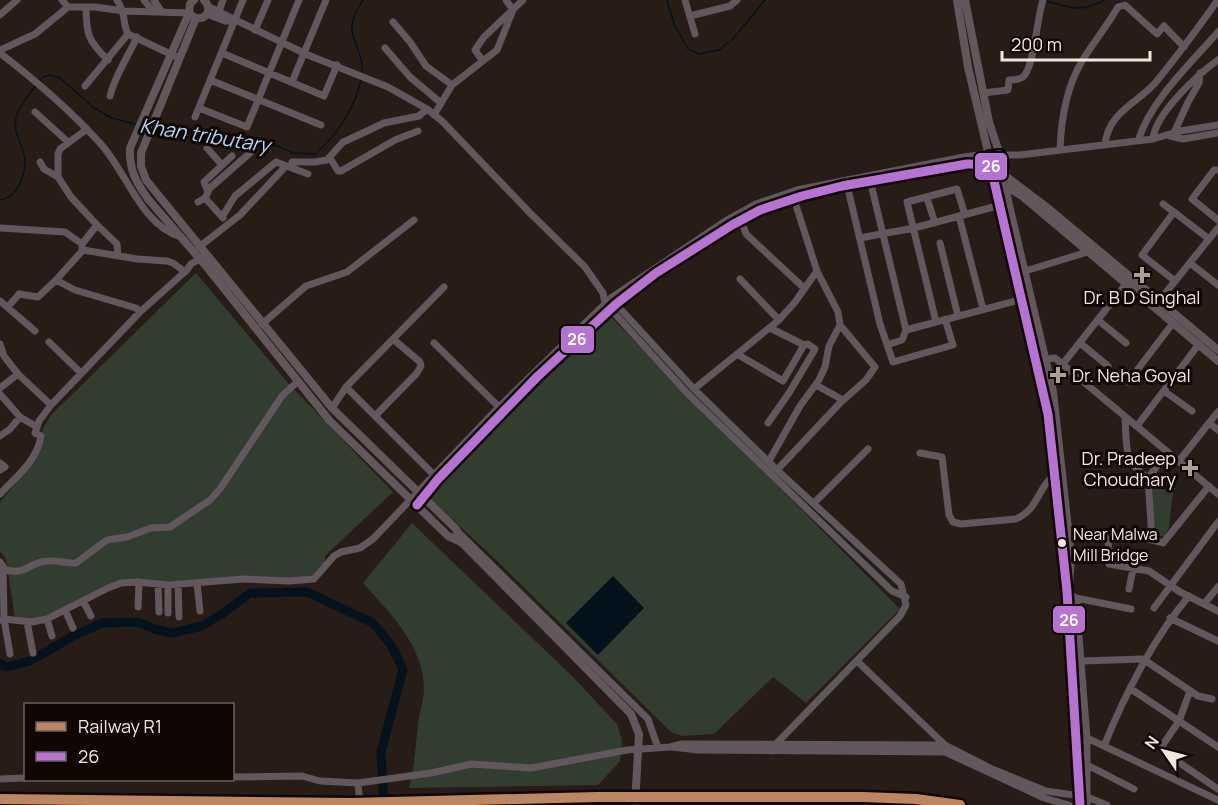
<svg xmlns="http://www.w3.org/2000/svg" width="1218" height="805" font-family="Manrope,sans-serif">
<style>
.green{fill:#313d2e}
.water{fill:#04121e}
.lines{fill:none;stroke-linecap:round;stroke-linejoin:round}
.stream{stroke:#04121e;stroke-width:1.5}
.river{stroke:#04121e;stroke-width:9}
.minor{stroke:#61575d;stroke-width:7}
.major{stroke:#63575c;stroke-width:8}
.major-bridge{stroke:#63575c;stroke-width:8}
.bus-1-casing{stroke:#100704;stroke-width:14}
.bus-1{stroke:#b673d3;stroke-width:9}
.rail-1-casing{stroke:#100704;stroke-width:15}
.rail-1{stroke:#bb8660;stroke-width:10}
.poi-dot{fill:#ac9f98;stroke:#100704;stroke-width:2}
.bus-dot{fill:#f3e5de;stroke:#100704;stroke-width:2}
.labels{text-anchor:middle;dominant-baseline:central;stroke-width:6;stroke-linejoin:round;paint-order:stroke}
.bus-label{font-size:16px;fill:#f3e5de;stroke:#100704;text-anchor:start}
.poi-label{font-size:18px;fill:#f3e5de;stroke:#100704}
.water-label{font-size:20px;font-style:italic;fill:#a9dafb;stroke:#100704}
.line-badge{stroke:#100704;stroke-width:2}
.badge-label{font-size:16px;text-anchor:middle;font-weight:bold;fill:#fff}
</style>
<rect width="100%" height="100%" fill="#271c16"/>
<path class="green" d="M196 273 288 383 393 492 326 555 320 577 129 583 111 589 49 620 15 619 6 559 0 551V502L33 462 40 447 43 428 51 415Z
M607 313 900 609 806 703 773 677 714 734 682 736 671 732 495 559 428 497Z
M1152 486 1173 492 1169 528 1164 536H1154Z
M412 523 572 676 617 724 622 740 620 761 598 785 409 788C415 765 415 748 418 725 419 713 424 700 424 688 423 645 390 613 363 583Z"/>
<path class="water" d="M613 576 644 608 598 655 566 623Z"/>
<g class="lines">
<path class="stream" d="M667 0 674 24 688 49 699 54 719 50 733 39 765 0
M1046 1C1073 8 1079 13 1105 0
M362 75C365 41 337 38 363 0
M39 82 43 77 50 75 60 78 93 107 111 118 136 124
M155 129 266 141 293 153 315 154C337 136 355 107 361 80
M0 200C7 199 15 193 18 187 37 153 11 142 16 118 19 106 28 95 36 86"/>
<path class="river" d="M0 664 7 667 30 661 73 636 102 623 138 622 154 629 172 633 202 626 222 614 250 593 307 592 373 623 391 645 403 669 381 752 384 805"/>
<path class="minor" d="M62 0 68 7
M117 0C127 15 122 23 128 34L179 58
M144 0 153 11
M154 0 161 11
M685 0 695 34
M86 7C86 34 88 41 108 60
M209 7 308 55 388 87 427 109 442 121 530 213 585 267 603 293 605 303 688 394 892 591 906 597
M219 11 223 0
M207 14 225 21H235
M0 15 17 0
M690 16 730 6 737 0
M393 22 410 42 426 66 452 85
M255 30 268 0
M385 48 410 77 441 103
M0 50 35 34 68 7H95L124 11 189 13
M0 53C35 80 69 109 99 142 126 170 141 226 181 237
M222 53 324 96 337 65
M482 60 475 50 484 37 523 0
M210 80 321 125
M292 82 326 0
M85 86 128 34
M983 93 1008 90 1009 80C1014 80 1019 80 1023 77 1034 68 1037 17 1043 0
M110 96C115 75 128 57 137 37
M199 108 247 127 299 0
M35 112 68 142
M434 115 452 85 497 50 513 10 506 0
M195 117 243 0
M1174 133 1188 102 1199 83 1200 73
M1170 136 1183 139 1218 133
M1153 139C1155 114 1198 74 1218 60
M1138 141C1150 101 1191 63 1218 32
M1105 145C1108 112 1137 104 1156 82 1178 55 1198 28 1218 0
M207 148 222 165
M1060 150C1061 120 1066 88 1082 61 1093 43 1107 26 1118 7L1125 5 1157 34 1164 26 1184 47
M1000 155H1020L1153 139 1180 131 1218 125
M330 158 338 171H341L395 140 418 131
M40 162 44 169 58 177
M292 162H315L327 160 343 142 350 139 384 123 419 116 427 109
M1218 170H1214L1192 199 1218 220
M870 180 906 330 902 340 887 345
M847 185 880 324 893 362 953 345 945 319
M208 192 204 182 232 156
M205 198 223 218
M927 198 935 223
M198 202 205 198 210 188 251 152
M1163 204 1174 212
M959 216 983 309
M222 217 235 196 276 162 308 174
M741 220 746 234 804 288
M97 225 117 244 118 256
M0 228 65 232 82 244V248
M860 238 914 228 1001 205
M940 243 958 316
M82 244 97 225 71 197 58 177V154L60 149 87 129
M199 247 240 215 285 167
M1190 263 1218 285
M1022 272 1091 251
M740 279 779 320
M56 280 75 290 136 308 140 312
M1175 281 1142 255 1174 212 1209 239
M0 301 35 331
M1159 301 1218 228
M614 302 694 389 777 470 901 584 906 605 900 616 776 744 772 751
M8 307 19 294 38 297 56 280 83 250 137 259 167 261 173 263 185 272
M1098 320 1126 343
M936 322 907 202 957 189 965 215
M262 324 306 286 347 272 414 220
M906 330 1023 299
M49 342 81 373
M434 343 499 407
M1080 343 1108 366
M0 344 4 356 18 374
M737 354 783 381 804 345 770 328
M1037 360 1055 358 1218 494
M1062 365 1126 284
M1128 382 1173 323
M816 385 843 400
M346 387 434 475
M0 388 18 374 51 405
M694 389 779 320 795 302 817 271
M1164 391 1192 411
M0 394 20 417 37 427
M332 408 346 387 444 287
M1218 412 1209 423 1218 430
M375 416 417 373 421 366 420 362 393 339
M1125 417C1127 446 1122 460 1148 478
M768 423 789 393 814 351 815 349 808 344 804 345
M1137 426 1199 344
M0 436 10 429 20 417
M920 453 942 457 949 515 953 522 961 524 1016 519C1039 509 1037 488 1055 474
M769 461 800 406 819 380 825 367 829 346 840 325 838 312 817 271 794 199
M1179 461 1209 423
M0 463 5 467 0 470
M777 470 840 403 866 380 875 367 840 325
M0 494C17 476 37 461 41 436L35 433 39 421 51 405 140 312 187 270 191 264 203 257
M421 501 438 479 537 377 616 304 656 273 732 225 760 210 802 196 842 186 967 164H982L991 168
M814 503 868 449
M458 532 648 719 658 748
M1108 533 1109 564 1149 571 1180 592 1218 611
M1069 537C1105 534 1127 533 1163 543L1209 486
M1152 540 1148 478 1168 452
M0 562 3 566 4 619 32 622 47 619 108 588 121 583 137 582 168 585 243 579 289 581 314 579 334 556 341 552 360 548 373 539 499 407 611 298 727 220 756 204 797 190 964 157 979 155 989 156
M3 569C26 577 27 562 48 561 57 560 67 564 76 563L107 540 127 537 151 528 170 527 210 500 220 489 282 396 297 382
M197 583 200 611
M158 584 159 612
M178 584 179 617
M1129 589 1133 569
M1073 596 1076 598 1131 609
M1076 598 1087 738V805
M83 601 91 616
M1204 604 1218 587
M138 607 139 582
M1154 608 1218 522
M65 610 73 628
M168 613V585
M1170 618 1218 641
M47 619 52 636
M0 620 4 619 10 654
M27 622 33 653
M1082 661 1143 659 1198 696 1212 699
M858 662 945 745
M1131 689 1218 747
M1087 738 1218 800
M1104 746C1124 696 1154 637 1189 596
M1162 746 1179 721 1190 691
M672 747 698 750 945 752 1044 798 1069 805
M1177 761 1218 789
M1087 765 1134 789
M232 777 302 776 320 781 358 783 431 773 471 764 531 768 627 750 670 747 682 744 945 745 992 769 1046 791 1087 797 1107 805
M0 779 26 778
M358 783 360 805"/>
<path class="major" d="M194 0 190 4 189 13C200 26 216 12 204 0
M957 0 968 67 989 156
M965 0 989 122 1000 155
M189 13 130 148C129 170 136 182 148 199L206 266 329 420 448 536 461 542 478 559
M196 18 141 153V166L146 180 332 408 456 529 461 542
M1003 166 1008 201 1053 392 1071 556 1069 585
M991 168 1003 166 1000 155 989 156 991 168 1048 414 1067 591 1074 694
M1004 175 1049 209 1218 350
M1003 186H1006L1022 196 1218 361"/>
<path class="major-bridge" d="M478 559 631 714 639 734 635 805
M1074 694 1077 778 1080 805"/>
<g class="bus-1-casing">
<path id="bus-1" d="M417 505 438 479 537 377 616 304 656 273 732 225 760 210 802 196 842 186 967 164C980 163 990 169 1003 166L1000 155 989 156 991 168 1048 414 1067 591 1080 805"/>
</g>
<use href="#bus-1" class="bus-1"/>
<g class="rail-1-casing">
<path id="rail-1" d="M0 799 351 803 597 797H863L916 799 960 805"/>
</g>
<use href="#rail-1" class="rail-1"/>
</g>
<g class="poi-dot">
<path d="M1139 266h6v6h6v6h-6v6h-6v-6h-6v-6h6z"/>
<path d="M1055 366h6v6h6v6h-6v6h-6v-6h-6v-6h6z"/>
<path d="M1187 459h6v6h6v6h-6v6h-6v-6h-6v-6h6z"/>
</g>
<circle class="bus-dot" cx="1062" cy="543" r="5"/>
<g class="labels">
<g class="bus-label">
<text x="1073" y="534">Near Malwa<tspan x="1073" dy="21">Mill Bridge</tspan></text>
</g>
<g class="poi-label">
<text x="1142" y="297">Dr. B D Singhal</text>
<text x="1072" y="375" text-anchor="start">Dr. Neha Goyal</text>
<text x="1176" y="458" text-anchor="end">Dr. Pradeep<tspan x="1176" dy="21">Choudhary</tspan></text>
</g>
<g class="water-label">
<text transform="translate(205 135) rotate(9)">Khan tributary</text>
</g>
</g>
<g class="line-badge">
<rect x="974" y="152" width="34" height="29" rx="6" fill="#b673d3"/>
<rect x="560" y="325" width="35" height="29" rx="6" fill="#b673d3"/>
<rect x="1052" y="605" width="34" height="29" rx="6" fill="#b673d3"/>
</g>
<g class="badge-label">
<text x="991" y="172">26</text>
<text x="577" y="345">26</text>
<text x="1069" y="626">26</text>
</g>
<rect x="24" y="703" width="210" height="78" fill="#100704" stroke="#6b605b" stroke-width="1.5"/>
<rect x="36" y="722" width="30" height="9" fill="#bb8660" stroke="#6b605b" stroke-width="1.5"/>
<text x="78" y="733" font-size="18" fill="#f3e5de">Railway R1</text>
<rect x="36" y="752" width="30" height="9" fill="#b673d3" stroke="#6b605b" stroke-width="1.5"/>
<text x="78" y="763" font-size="18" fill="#f3e5de">26</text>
<g transform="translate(1164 751) rotate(305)" stroke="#100704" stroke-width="4.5" paint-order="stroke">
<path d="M0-4.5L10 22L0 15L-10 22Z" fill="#f3e5de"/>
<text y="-9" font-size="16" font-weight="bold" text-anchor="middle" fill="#f3e5de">N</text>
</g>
<path d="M1002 51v9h148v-9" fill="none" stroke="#f3e5de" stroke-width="3"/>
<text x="1011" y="51" font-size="18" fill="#f3e5de" stroke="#100704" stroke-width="4.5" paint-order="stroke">200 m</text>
</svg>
